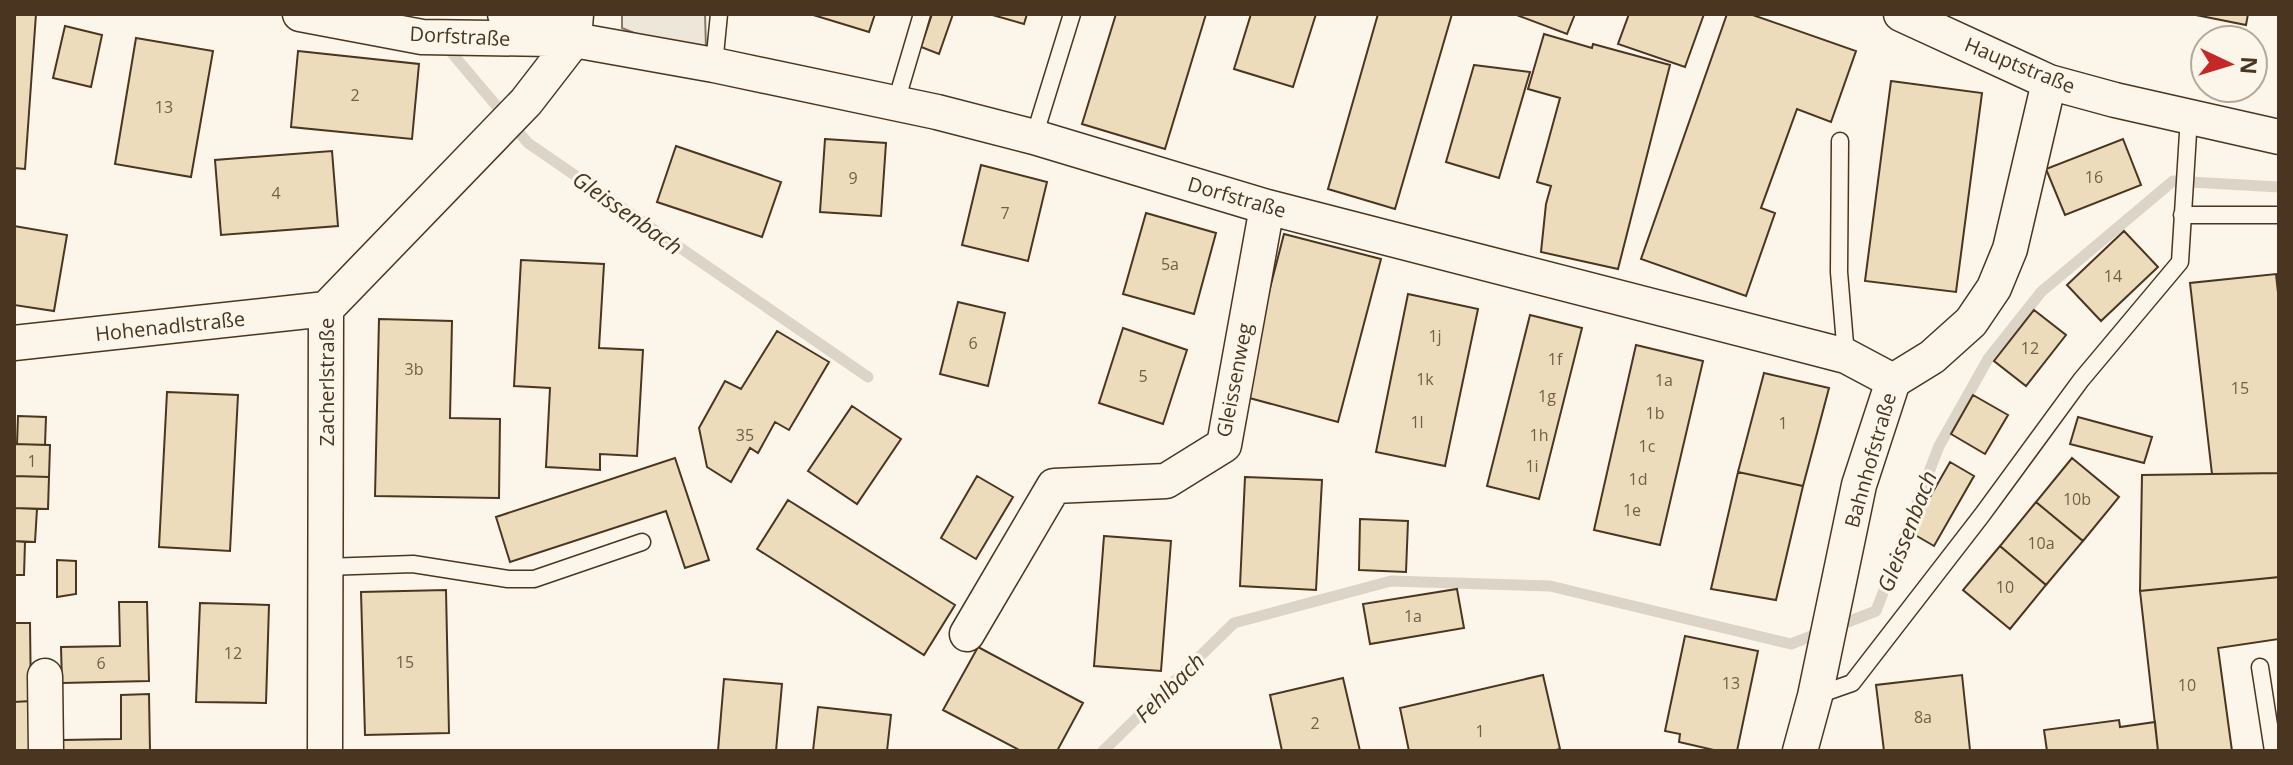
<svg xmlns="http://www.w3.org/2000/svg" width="2293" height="765" font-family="'Open Sans',sans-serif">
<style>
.parking{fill:#ede7d9;stroke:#887966;stroke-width:2}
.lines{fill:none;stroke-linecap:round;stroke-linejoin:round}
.stream{stroke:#dcd4c6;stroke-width:11}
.building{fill:#ecdcbc;stroke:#4a3520;stroke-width:2}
.service-casing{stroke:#4a3520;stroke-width:19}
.minor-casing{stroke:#4a3520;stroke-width:37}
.service{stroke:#fbf6e9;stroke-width:16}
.minor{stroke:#fbf6e9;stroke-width:34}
.labels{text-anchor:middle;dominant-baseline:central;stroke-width:6;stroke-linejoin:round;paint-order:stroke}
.number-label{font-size:16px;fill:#725f47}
.street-label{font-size:20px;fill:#4a3520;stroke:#fbf6e9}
.water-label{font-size:22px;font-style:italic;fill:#4a3520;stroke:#fbf6e9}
</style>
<rect width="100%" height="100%" fill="#fbf6e9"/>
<path class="parking" d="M622 14H705L706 49 661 44 622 28Z"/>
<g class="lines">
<path class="stream" d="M445 45 528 143 868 377
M1103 751 1234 623 1391 581 1550 586 1791 644 1876 611 1939 446 1988 359 2041 292 2173 181 2279 187"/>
</g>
<path class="building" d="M14 14H36L25 169 14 168Z
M810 14H875L869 32Z
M932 14H953L939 54 921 47Z
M989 14H1027L1024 24Z
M1116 14H1206L1165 149 1082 124Z
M1251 14H1316L1293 87 1234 69Z
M1378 14H1452L1395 209 1328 189Z
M1514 14H1575L1567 34Z
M1629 14H1704L1685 67 1618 44Z
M1727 14H1750L1856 51 1831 122 1797 109 1761 208 1775 213 1746 296 1641 259Z
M2191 14H2248L2246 25Z
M65 26 102 35 91 87 53 78Z
M1544 34 1592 48 1593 44 1670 65 1618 269 1541 252 1546 204 1551 186 1537 182 1560 98 1528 89Z
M136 38 213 51 191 177 115 164Z
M298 51 419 64 412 139 291 127Z
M1474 65 1530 72 1499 178 1446 162Z
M1891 81 1982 93 1956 292 1865 281Z
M825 139 886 143 881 216 820 212Z
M2123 139 2141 185 2065 215 2046 169Z
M676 146 781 182 762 237 657 202Z
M332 151 338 226 221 235 215 160Z
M981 165 1047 182 1028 261 962 245Z
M1146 213 1216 233 1194 314 1123 294Z
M14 226 67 235 54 311 14 305Z
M2124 231 2158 267 2101 321 2067 285Z
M1284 234 1381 259 1338 422 1242 396Z
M521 260 604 264 599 348 643 350 637 456 600 454V470L546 467 550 388 514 386Z
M2276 274 2279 302V473L2212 474 2190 283Z
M1408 294 1478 309 1445 466 1376 452Z
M958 302 1005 313 988 386 940 374Z
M2034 310 2066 335 2026 386 1994 361Z
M1530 315 1582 328 1539 499 1487 486Z
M379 319 452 321 450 418 500 419 499 498 375 496Z
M1123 328 1187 350 1163 424 1099 403Z
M777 331 829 362 789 430 775 422 758 453 750 448 731 482 707 467 699 428 725 381 741 389Z
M1636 345 1703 361 1660 545 1594 530Z
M1764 373 1829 388 1803 486 1738 472Z
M167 392 238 395 230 551 159 547Z
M1973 395 2008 415 1985 454 1951 434Z
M852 406 901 439 857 504 808 471Z
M18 416 46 417 45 445 17 444Z
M2078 417 2152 437 2144 463 2070 444Z
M14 444 50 445 49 477 14 476Z
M675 458 709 560 685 568 666 511 510 562 496 517Z
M2072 458 2119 497 2083 541 2036 502Z
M1950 462 1974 476 1934 546 1910 532Z
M1738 472 1803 486 1776 600 1711 589Z
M2279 473V577L2140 591 2142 475Z
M14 476 49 477 48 509 14 508Z
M977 476 1013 497 976 559 941 538Z
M1245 477 1322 480 1316 590 1240 586Z
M788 500 955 605 924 655 757 549Z
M2036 502 2083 541 2046 585 2000 546Z
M14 508 37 509 35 542 14 541Z
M1360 519 1408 521 1406 572 1359 570Z
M1104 536 1171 541 1161 671 1094 666Z
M14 541 25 542 24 575H14Z
M2000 546 2046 585 2010 629 1963 590Z
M57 560 76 561V594L57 597Z
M2279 577V639L2218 648 2232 751H2158L2140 591Z
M1457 589 1464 628 1370 644 1363 604Z
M446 590 449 733 365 735 361 592Z
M119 602H147L149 681 62 683 61 647 120 646Z
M200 603 269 605 266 703 196 702Z
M14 623H30L31 701 14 702Z
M1685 636 1758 651 1737 751H1718L1679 742 1680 734 1665 731Z
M978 647 1083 703 1057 751H1021L943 710Z
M1543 675 1560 749 1552 751H1409L1400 708Z
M1962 675 1970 750 1884 751 1876 685Z
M1343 678 1360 751H1282L1270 695Z
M724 679 782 684 776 751H718Z
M149 694 150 751H63V740L121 739V695Z
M31 701 32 751H14V702Z
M818 707 891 715 887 751H813Z
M2119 720 2120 727 2155 722 2158 751H2047L2044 730Z"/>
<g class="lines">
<g class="service-casing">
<path id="service" d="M714 65 719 14
M896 102 922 14
M1034 137 1072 14
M1840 141 1839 272 1846 356
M2182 215H2279
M325 567 413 564 508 579H534L642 542
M2260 667 2273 751
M1815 696 1852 683 1982 515 2081 380 2180 262 2189 117"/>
</g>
<g class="minor-casing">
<path id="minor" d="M300 14 422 37 550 39
M505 14 574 40 714 65 937 112 1034 137 1267 207 1846 356 1893 381
M1901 14 2049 82 2115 100 2279 137
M14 343 326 309
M967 634 1054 486 1166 481 1224 445 1267 207
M45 676 46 751
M325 751 326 309 526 102 574 40 576 14
M1800 751 1815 696 1859 485 1893 381 1932 357 1971 322 1994 288 2010 249 2049 82"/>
</g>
<use href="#service" class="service"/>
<use href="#minor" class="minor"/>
</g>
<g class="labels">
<g class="number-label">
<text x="355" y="95">2</text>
<text x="164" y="107">13</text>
<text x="2094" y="177">16</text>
<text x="853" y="178">9</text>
<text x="276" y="193">4</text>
<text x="1005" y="213">7</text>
<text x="1170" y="264">5a</text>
<text x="2113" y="276">14</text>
<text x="1435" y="336">1j</text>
<text x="973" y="343">6</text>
<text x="2030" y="348">12</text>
<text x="1555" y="359">1f</text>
<text x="414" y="369">3b</text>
<text x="1143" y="376">5</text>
<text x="1425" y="379">1k</text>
<text x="1664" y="380">1a</text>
<text x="2240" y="388">15</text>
<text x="1547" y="396">1g</text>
<text x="1655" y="413">1b</text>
<text x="1417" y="422">1l</text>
<text x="1783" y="423">1</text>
<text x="745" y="435">35</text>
<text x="1539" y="435">1h</text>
<text x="1647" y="446">1c</text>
<text x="32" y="461">1</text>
<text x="1532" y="466">1i</text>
<text x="1638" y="479">1d</text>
<text x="2077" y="499">10b</text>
<text x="1632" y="510">1e</text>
<text x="2041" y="543">10a</text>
<text x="2005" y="587">10</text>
<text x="1413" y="616">1a</text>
<text x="233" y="653">12</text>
<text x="405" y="662">15</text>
<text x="101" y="663">6</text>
<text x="1731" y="683">13</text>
<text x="2187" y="685">10</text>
<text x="1923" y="717">8a</text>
<text x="1315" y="723">2</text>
<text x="1480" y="731">1</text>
</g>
<g class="street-label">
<text transform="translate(460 36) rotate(3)">Dorfstraße</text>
<text transform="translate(2020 65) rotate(22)">Hauptstraße</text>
<text transform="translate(1237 197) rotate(16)">Dorfstraße</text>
<text transform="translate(170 326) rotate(-6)">Hohenadlstraße</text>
<text transform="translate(1234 380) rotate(-79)">Gleissenweg</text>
<text transform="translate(326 382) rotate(-90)">Zacherlstraße</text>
<text transform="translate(1870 460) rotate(-74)">Bahnhofstraße</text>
</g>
<g class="water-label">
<text transform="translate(628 212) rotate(35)">Gleissenbach</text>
<text transform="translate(1906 531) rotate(-69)">Gleissenbach</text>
<text transform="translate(1169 687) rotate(-45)">Fehlbach</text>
</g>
</g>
<rect width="2293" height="765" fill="none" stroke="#4a3520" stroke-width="32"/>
<g transform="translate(2229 64) rotate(94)"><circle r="38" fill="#fbf6e9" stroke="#b4a999" stroke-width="2"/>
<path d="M0-6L14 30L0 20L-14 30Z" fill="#c62828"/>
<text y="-12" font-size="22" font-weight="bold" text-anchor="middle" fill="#4a3520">N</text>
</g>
</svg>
